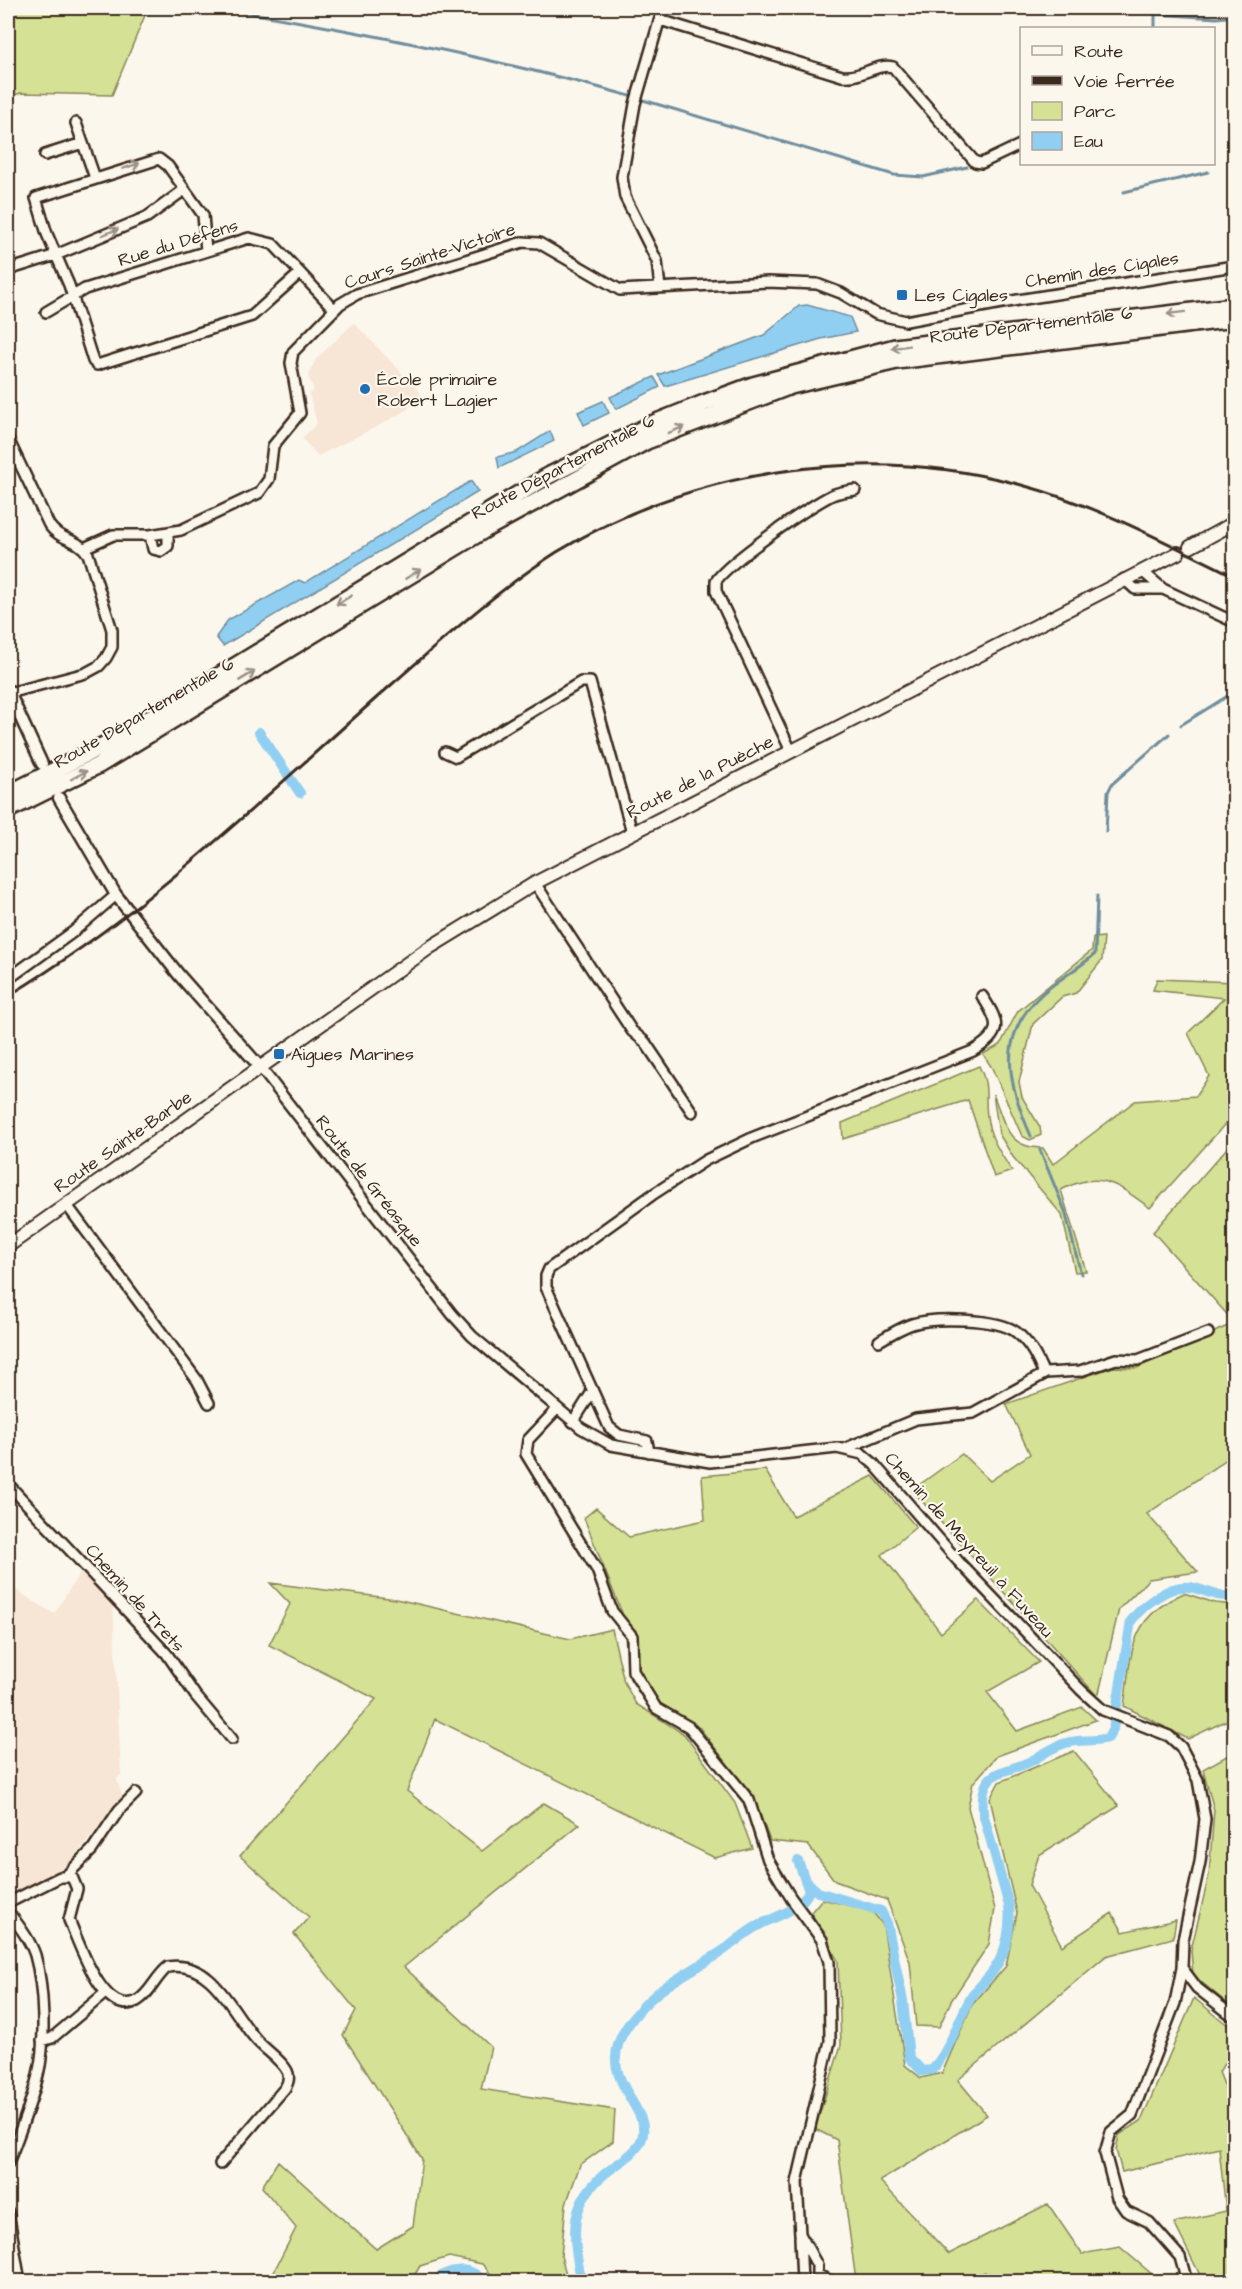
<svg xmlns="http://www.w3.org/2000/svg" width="1242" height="2289" font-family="'Architects Daughter',sans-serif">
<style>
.built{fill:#f7e5d5}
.green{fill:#d5e194;stroke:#888659;stroke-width:1.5}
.water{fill:#91cff2;stroke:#6f8d9d;stroke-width:1.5}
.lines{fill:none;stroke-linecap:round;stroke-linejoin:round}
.stream{stroke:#6f8d9d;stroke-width:3}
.canal{stroke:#91cff2;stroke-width:10}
.minor-casing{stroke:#3b2a1e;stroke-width:14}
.tertiary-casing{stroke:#3b2a1e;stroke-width:15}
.secondary-casing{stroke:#3b2a1e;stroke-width:16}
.trunk-casing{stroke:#3b2a1e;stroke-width:20}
.minor{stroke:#fbf7ec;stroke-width:9}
.tertiary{stroke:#fbf7ec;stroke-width:10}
.secondary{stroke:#fbf7ec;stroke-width:12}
.trunk{stroke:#fbf7ec;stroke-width:15}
.rail{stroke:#3b2a1e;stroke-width:3}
.oneway{stroke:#9b9085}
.poi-dot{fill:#1f6fb2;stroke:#fbf7ec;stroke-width:2}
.labels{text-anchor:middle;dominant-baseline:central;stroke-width:4.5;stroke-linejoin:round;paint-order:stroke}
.street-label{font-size:18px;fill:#3b2a1e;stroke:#fbf7ec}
.poi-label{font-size:18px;fill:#3b2a1e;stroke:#fbf7ec;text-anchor:start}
</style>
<rect width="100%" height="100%" fill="#fbf7ec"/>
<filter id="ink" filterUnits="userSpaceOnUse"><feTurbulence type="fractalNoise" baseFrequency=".0167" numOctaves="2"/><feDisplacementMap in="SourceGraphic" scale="12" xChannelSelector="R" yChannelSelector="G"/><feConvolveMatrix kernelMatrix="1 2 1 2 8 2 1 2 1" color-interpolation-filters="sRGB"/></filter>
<g filter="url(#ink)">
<path class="built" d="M354 323 420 392V397L405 411 380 425 318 456 302 438 317 423 309 394 314 390 308 376 316 359Z
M81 1571 113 1603 121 1775 117 1779 122 1796 70 1863 35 1886 11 1889 8 1887V1585L54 1614Z"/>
<path class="green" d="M8 8H148L112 95 21 93 8 97Z
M1104 937 1102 960 1076 993 1062 997 1033 1024 1019 1082 1022 1097 1040 1127 1041 1135 1030 1140 1022 1136 992 1068 983 1054 1000 1045 1018 1011 1092 950 1093 938Z
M1157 979 1234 982V1114L1150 1208C1118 1185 1100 1169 1061 1190L1086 1271 1075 1272 1062 1215 1013 1157 999 1134 993 1094C1005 1123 1006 1148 1043 1148L1053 1164 1135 1101 1196 1096 1209 1076 1188 1033 1224 998 1153 990Z
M979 1066C990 1088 984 1094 987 1116 989 1137 1001 1154 1012 1171L994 1177 968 1100 843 1139 842 1123Z
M1234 1140V1322L1153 1232Z
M1234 1323V1454L1147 1514 1198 1572 1149 1579 1119 1609 1098 1697 912 1490 962 1454 990 1481 1030 1454 1006 1404 1113 1367 1137 1368Z
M765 1470 793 1516 873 1476 916 1527 882 1555 941 1633 978 1600 1039 1662 987 1692 1017 1731 1082 1707 1096 1720 997 1756 973 1783 968 1807 995 1909 989 1944 951 2001 939 2027 916 2026 910 1962 887 1900 835 1881 808 1845 770 1841 755 1801 700 1728 641 1696 630 1679 622 1613 584 1518 596 1508 629 1537 705 1520 702 1476Z
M270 1583 396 1599 570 1639 612 1629 624 1682 636 1704 684 1734 735 1803 752 1848 715 1858 435 1719 407 1791 482 1851 544 1803 580 1824 404 1967 491 2047 481 2089 615 2110 613 2141 580 2165 566 2204 561 2256 568 2281H497L482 2264 449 2257 420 2266 411 2281H269L296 2228 262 2187 278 2161 376 2249 413 2226 422 2159 343 2035 356 2010 294 1934 309 1917 240 1856 376 1699 269 1645 290 1604Z
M1184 1593 1215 1603 1234 1605V1717L1188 1739 1124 1706C1132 1652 1128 1618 1184 1593Z
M1074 1751 1119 1806 1039 1855 1029 1885 1062 1946 1112 1913 1123 1932 1176 1920 1173 1938 1106 1956 958 2080 987 2115 880 2181 949 2254 1048 2204 1082 2254 1120 2247 1160 2281 1094 2282 1093 2279 1087 2282 999 2281 985 2272 958 2281H856L837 2140 815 2129 841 2045 838 1961 811 1912 822 1899 872 1911 883 1925 905 2065 921 2078 942 2073 972 2005 1006 1966 1017 1913 990 1799 999 1782Z
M1234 1752V2009L1193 1975 1191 1950 1209 1875 1214 1810 1203 1769Z
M1194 1998 1234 2030V2047L1219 2072 1234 2110V2281H1203L1174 2223 1226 2211 1219 2148 1122 2172 1116 2150 1119 2135 1141 2121Z"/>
<path class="water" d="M807 305 850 317 856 332 821 339 665 386 658 375 764 335 799 306Z
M654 377 660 387 616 409 610 397Z
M603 401 609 413 584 425 578 412Z
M550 431 554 441 499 468 497 457 517 452Z
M471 481 478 492 223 646 216 637 228 620 299 580 305 583Z"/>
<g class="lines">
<path class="stream" d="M192 8 250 13
M252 8 250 13C378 35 505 61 630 96
M1155 28V14L1217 18 1234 16
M643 100 894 175 923 177 967 167
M1124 192 1208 172
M1181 725 1234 692
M1106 832 1108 792 1112 784 1169 734
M1031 1136C1008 1083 995 1036 1043 993 1059 979 1079 968 1095 954L1097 896
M1040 1150 1065 1211 1081 1274"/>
<path class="canal" d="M259 732 300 793
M807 1882 818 1892 881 1911 887 1923 903 2001 909 2057 922 2071 932 2070C949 2051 957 2024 969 2001 975 1989 988 1980 995 1968 1007 1951 1011 1926 1009 1906L983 1813C979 1766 1003 1776 1033 1760 1044 1754 1054 1746 1066 1743 1080 1739 1094 1742 1108 1738L1113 1729 1131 1621C1142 1606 1169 1584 1189 1587 1205 1589 1218 1599 1234 1595
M433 2282C449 2268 470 2265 484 2282
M582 2282C571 2234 568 2200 611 2169 621 2161 635 2154 641 2141 656 2108 592 2080 626 2028 652 1988 683 1977 721 1952 732 1945 742 1935 754 1928 771 1917 800 1912 809 1891L798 1861"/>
<g class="minor-casing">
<path id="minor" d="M660 20 842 76C860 79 876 63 893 67L975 162 982 163 1022 144
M76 123 95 178
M45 155 83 143
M206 251 203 215 168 166 159 159 36 198 47 234 69 285 93 361 97 365 252 316 300 273
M8 270 56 255 147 217 184 190
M660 288 657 261 625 197 622 177 635 104 663 8
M46 312 85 289 249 238 273 244 334 309
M8 439 49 525C60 541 78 538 88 554L112 630V647L106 658 99 666 86 673 9 693
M150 535 153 549 161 551 168 546V533
M84 548 113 535H150L181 530 259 493 269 479 273 446 300 413 291 363 293 352 340 304 357 294 523 242 539 243 620 290 768 282 817 284 841 293 876 314 906 321 1018 300 1234 266
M1124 579 1135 589H1163L1142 571
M1163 589 1234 622
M791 751 716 591V581C730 561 808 507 832 495 839 492 847 491 855 490
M445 752 456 757 581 682H590L632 832
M535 883 632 1031 645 1042 692 1112
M8 979 73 932 116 895
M260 1067 452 1314 472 1336 581 1428 611 1445 710 1462 837 1448 862 1454 874 1464 958 1561 1081 1690 1103 1710 1169 1736 1181 1747 1198 1780 1205 1819 1200 1862 1183 1940 1182 1968 1197 1988 1234 2017
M66 1204 197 1380 209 1403
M879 1341C889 1335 900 1328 912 1324 933 1317 998 1318 1016 1332 1030 1343 1037 1358 1044 1374
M557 1409 528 1440 526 1454 597 1570 612 1611 632 1636 633 1671 656 1708 689 1727 749 1800 768 1860 791 1898 822 1940 829 1962 830 2041 797 2182 800 2234 817 2265V2282
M573 1422 592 1392
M844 1449 916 1419 973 1413 1046 1373 1080 1371 1116 1359 1138 1360 1208 1333
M649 1452 647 1441 619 1435 609 1427 546 1287V1276L549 1269 652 1195 706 1160 754 1137 973 1051C1003 1033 1000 1023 982 996
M8 1484 167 1654 195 1695 232 1739
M67 1875 92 1850 119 1810 136 1793
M8 1903 60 1877H72L77 1889 69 1920C79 1942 103 2019 137 2001 150 1994 156 1976 168 1967 212 1960 231 2010 254 2037 263 2049 280 2058 287 2071 290 2077 288 2083 285 2088L220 2164
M8 1912C18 1924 30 1940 35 1955 44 1987 46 2043 38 2075 31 2105 19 2134 8 2163
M1182 1968 1175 2003 1132 2115 1111 2132 1105 2153 1117 2198 1126 2211 1149 2222 1180 2257 1187 2282
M42 2041 52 2038 104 1994
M8 2212 20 2282
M800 2237 802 2282
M818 2275 833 2282"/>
</g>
<g class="tertiary-casing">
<path id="tertiary" d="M8 690 42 764
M59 798 116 895 179 975 260 1067"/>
</g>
<g class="secondary-casing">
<path id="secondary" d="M1190 547 1234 523
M8 1246 429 948 535 883 1178 553"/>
</g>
<g class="trunk-casing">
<path id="trunk" d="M8 794 108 743 548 476 654 423 704 403 753 385 895 347 1234 306
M8 810 99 765 486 529 647 441 791 386 897 361 1234 319"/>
</g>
<use href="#minor" class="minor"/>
<use href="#tertiary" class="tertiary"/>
<use href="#secondary" class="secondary"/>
<use href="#trunk" class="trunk"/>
<path class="rail" d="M8 996C148 912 267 794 390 686 444 639 497 590 557 552 693 469 864 443 1018 484 1094 504 1164 541 1234 576"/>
</g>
<defs><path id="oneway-shaft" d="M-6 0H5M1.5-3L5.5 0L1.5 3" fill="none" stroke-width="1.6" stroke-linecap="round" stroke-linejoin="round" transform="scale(1.5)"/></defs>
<g class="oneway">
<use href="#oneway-shaft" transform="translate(131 166) rotate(-19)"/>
<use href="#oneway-shaft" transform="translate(110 232) rotate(-23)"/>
<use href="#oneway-shaft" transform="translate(1176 313) rotate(173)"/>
<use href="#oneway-shaft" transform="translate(900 347) rotate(171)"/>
<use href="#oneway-shaft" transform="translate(676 430) rotate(-22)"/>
<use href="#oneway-shaft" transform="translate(413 574) rotate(-32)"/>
<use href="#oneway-shaft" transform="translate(344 600) rotate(149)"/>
<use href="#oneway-shaft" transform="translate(247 676) rotate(-31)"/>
<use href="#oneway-shaft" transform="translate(79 775) rotate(-28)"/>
</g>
</g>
<g class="poi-dot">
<rect x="896" y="289" width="12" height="12" rx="3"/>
<circle cx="365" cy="389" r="6"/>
<rect x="273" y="1048" width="12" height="12" rx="3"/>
</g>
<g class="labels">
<g class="street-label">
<text transform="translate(178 243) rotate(-17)">Rue du Défens</text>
<text transform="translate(430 256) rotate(-18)">Cours Sainte-Victoire</text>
<text transform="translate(1102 270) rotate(-9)">Chemin des Cigales</text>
<text transform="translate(1031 325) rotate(-7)">Route Départementale 6</text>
<text transform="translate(563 467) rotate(-28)">Route Départementale 6</text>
<text transform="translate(144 713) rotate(-30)">Route Départementale 6</text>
<text transform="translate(700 777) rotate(-27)">Route de la Puèche</text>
<text transform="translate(123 1142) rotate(-35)">Route Sainte-Barbe</text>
<text transform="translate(369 1181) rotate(52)">Route de Gréasque</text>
<text transform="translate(969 1545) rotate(48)">Chemin de Meyreuil à Fuveau</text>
<text transform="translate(135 1598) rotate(48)">Chemin de Trets</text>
</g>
<g class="poi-label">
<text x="914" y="295">Les Cigales</text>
<text x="377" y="379">École primaire<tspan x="377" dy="21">Robert Lagier</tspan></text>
<text x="291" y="1054">Aigues Marines</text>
</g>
</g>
<rect width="1242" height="2289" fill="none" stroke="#fbf7ec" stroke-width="30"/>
<rect x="15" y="15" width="1212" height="2259" fill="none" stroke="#3b2a1e" stroke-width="2" filter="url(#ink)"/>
<rect x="1020" y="27" width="195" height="138" fill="#fbf7ec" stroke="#aea59a" stroke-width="1.5"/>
<rect x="1032" y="46" width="30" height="9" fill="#fbf7ec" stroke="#aea59a" stroke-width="1.5"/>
<text x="1074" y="57" font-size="18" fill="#3b2a1e">Route</text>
<rect x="1032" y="76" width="30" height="9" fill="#3b2a1e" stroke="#aea59a" stroke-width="1.5"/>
<text x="1074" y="87" font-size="18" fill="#3b2a1e">Voie ferrée</text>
<rect x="1032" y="102" width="30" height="18" fill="#d5e194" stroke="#aea59a" stroke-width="1.5"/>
<text x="1074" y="117" font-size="18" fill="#3b2a1e">Parc</text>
<rect x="1032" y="132" width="30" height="18" fill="#91cff2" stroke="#aea59a" stroke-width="1.5"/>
<text x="1074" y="147" font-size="18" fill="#3b2a1e">Eau</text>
</svg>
